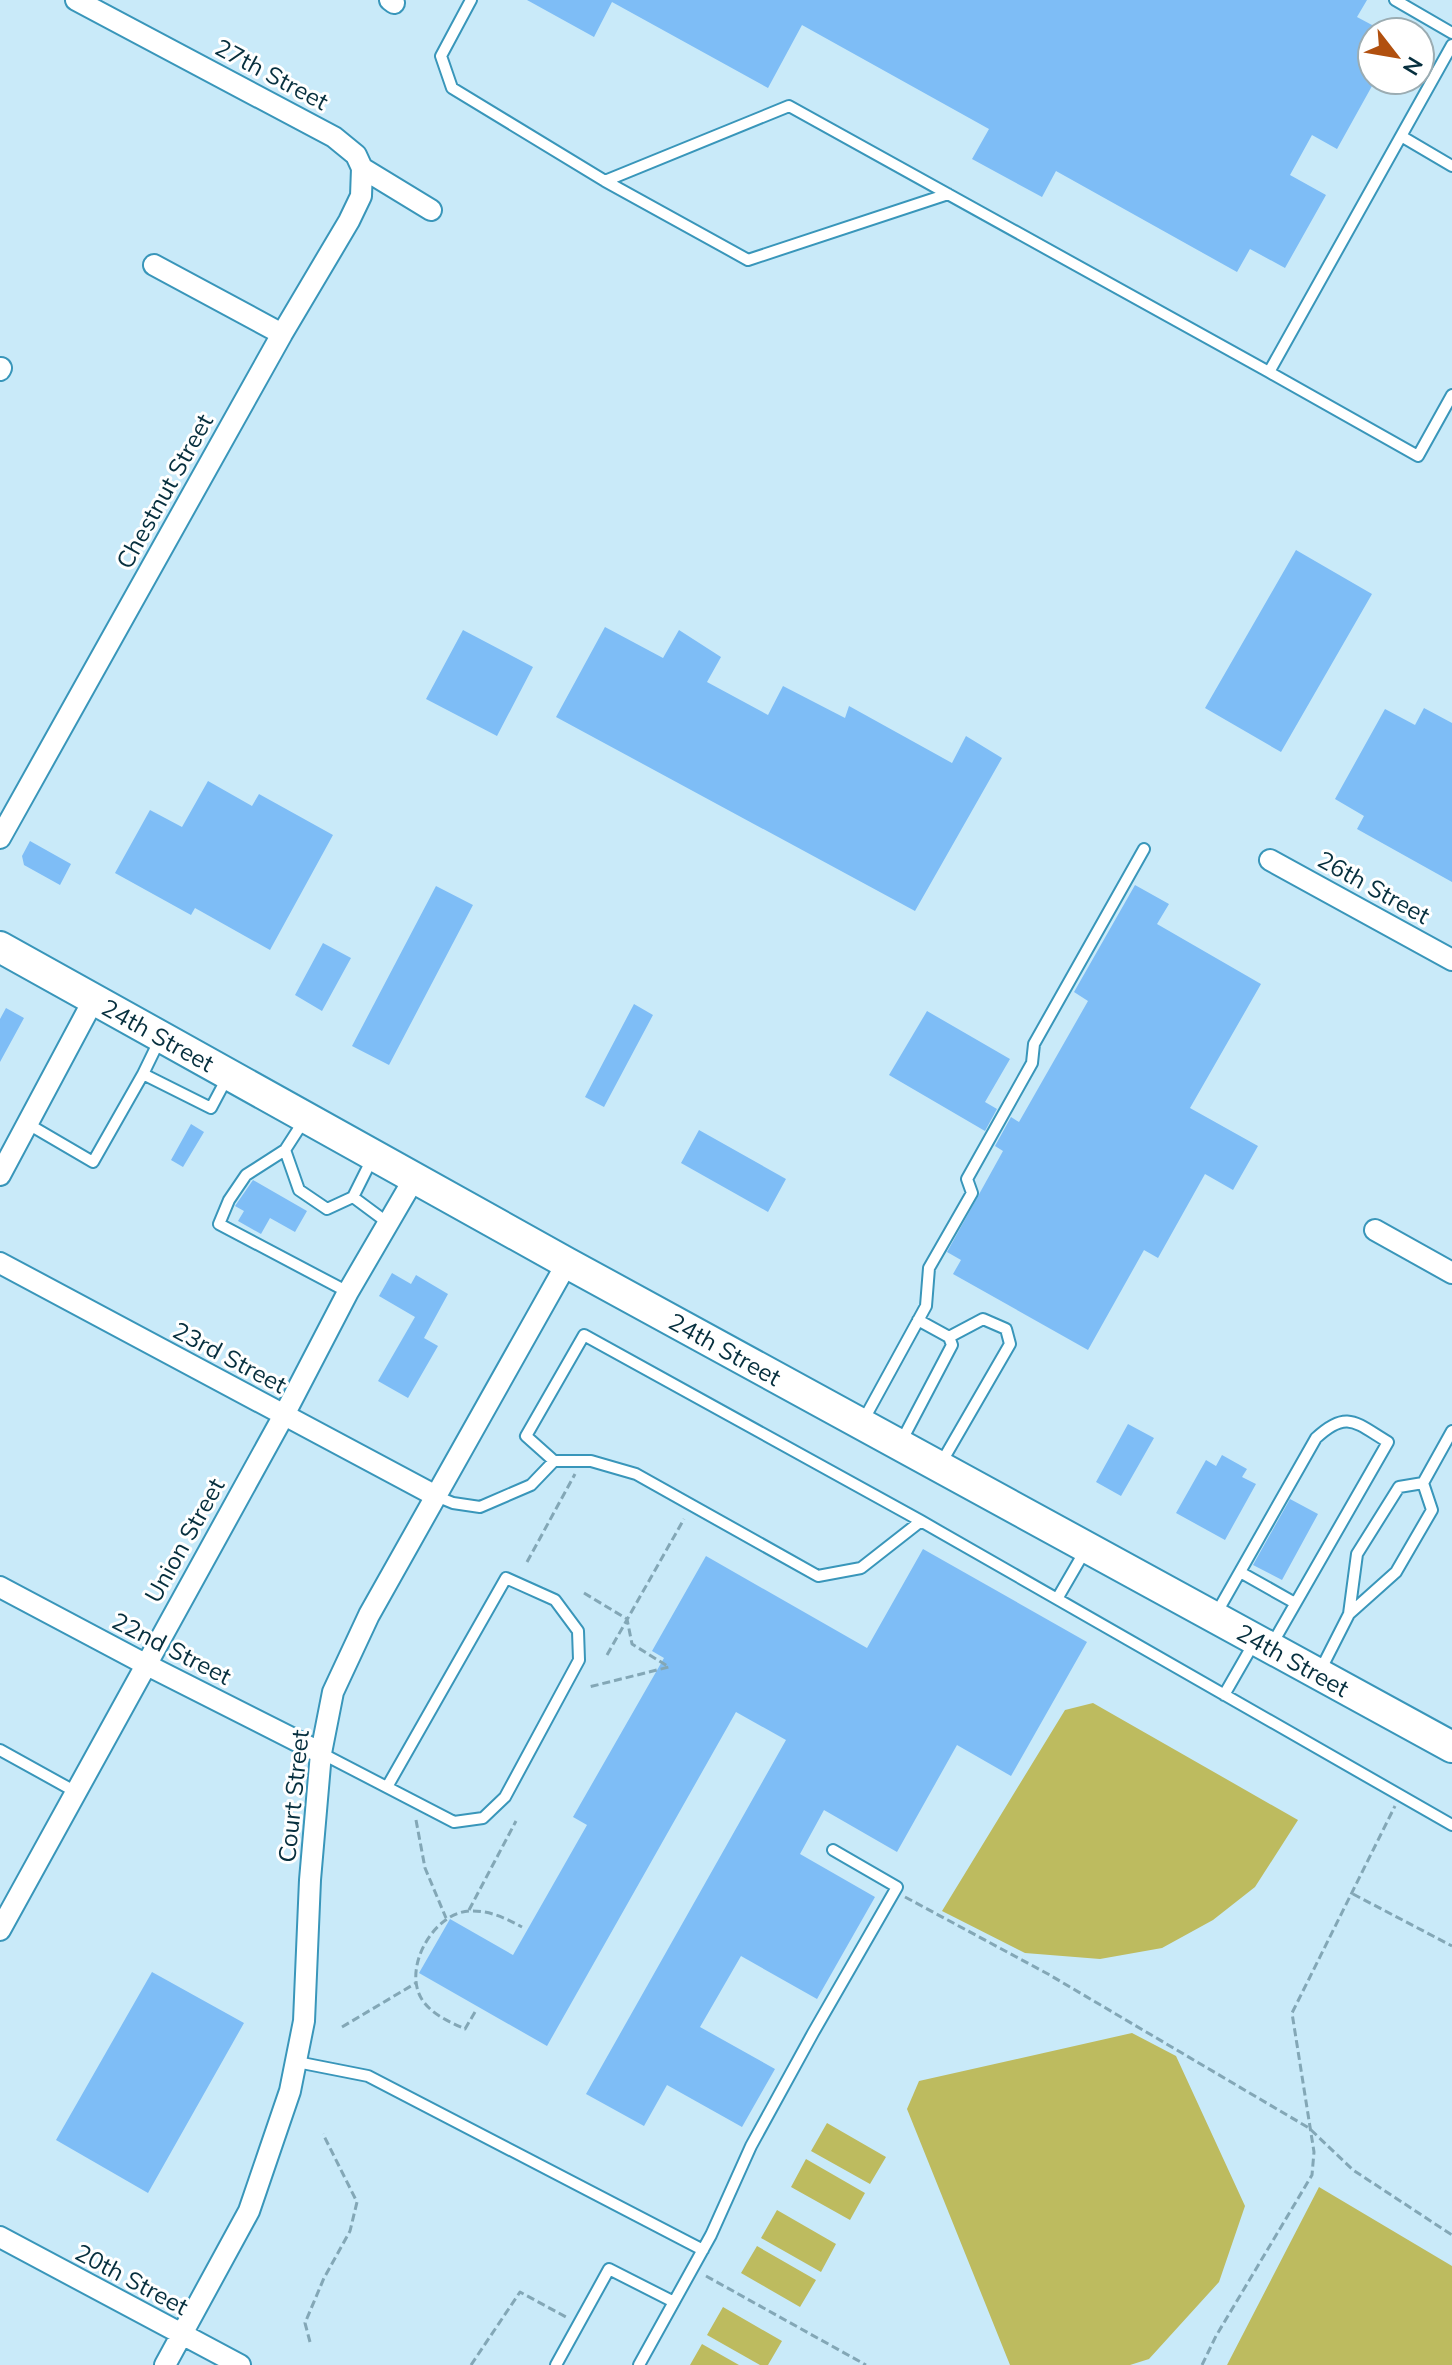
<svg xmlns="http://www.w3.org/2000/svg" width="1452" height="2365" font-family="Mulish,sans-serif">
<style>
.green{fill:#bdbb5f}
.building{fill:#7ebdf6}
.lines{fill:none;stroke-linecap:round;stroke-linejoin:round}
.lane-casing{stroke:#3996ba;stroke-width:14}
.street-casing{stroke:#3996ba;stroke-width:24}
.secondary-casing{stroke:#3996ba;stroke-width:34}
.path{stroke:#83a7b6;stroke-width:3;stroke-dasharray:8 4;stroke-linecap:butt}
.lane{stroke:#fff;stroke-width:10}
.street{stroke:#fff;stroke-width:20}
.secondary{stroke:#fff;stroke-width:30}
.labels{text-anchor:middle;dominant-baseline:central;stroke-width:6;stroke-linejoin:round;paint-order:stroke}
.street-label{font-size:24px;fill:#062f3e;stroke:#fff}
</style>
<rect width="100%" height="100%" fill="#c9eaf9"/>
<path class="green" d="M1093 1703 1298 1820 1255 1887 1213 1920 1162 1948 1100 1959 1025 1953 942 1911 1065 1710Z
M1132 2033 1176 2056 1245 2206 1219 2282 1149 2359 1130 2365H1010L907 2109 919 2081Z
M827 2123 886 2157 870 2184 811 2151Z
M806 2159 865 2193 850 2220 791 2187Z
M1319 2187 1452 2266V2365H1227Z
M777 2210 836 2244 821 2272 761 2238Z
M757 2246 816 2280 800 2307 741 2273Z
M723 2307 782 2341 768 2365H760L707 2335Z
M702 2344 739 2365H690Z"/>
<path class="building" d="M527 0H1367L1357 17 1372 25V86L1337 149 1312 135 1290 175 1326 195 1285 268 1250 249 1237 272 1056 171 1042 197 972 159 989 129 802 25 768 88 612 2 594 37Z
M1296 550 1372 594 1281 752 1205 708Z
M605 627 663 658 679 630 721 657 707 682 768 715 783 686 845 718 849 706 952 763 966 736 1002 758 915 911 556 717Z
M463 630 533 667 497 736 426 699Z
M1424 708 1452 723V882L1357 829 1364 816 1335 799 1385 709 1415 725Z
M208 781 252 806 259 794 333 835 270 950 195 908 191 915 115 873 150 810 182 827Z
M30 841 71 864 60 885 24 865 22 856Z
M1135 885 1169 904 1157 924 1261 984 1190 1108 1258 1146 1233 1190 1205 1174 1158 1258 1144 1250 1088 1350 953 1274 961 1260 947 1252 1003 1151 995 1146 1011 1117 1019 1122 1088 1001 1074 992Z
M436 886 473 905 389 1065 352 1046Z
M323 943 351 958 322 1011 295 995Z
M634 1004 653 1015 604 1107 585 1097Z
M6 1008 24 1018 0 1062V1019Z
M927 1011 1010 1059 985 1102 997 1109 985 1131 889 1075Z
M191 1124 204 1132 183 1167 171 1160Z
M699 1130 786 1179 768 1212 681 1163Z
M253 1180 307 1211 295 1232 270 1218 261 1234 238 1221 244 1211 235 1206Z
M392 1273 411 1284 416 1275 448 1294 424 1338 438 1346 408 1398 378 1381 415 1317 379 1296Z
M1128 1424 1154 1438 1121 1496 1096 1482Z
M1222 1455 1247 1469 1242 1477 1256 1484 1225 1540 1176 1513 1206 1460 1216 1466Z
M1290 1499 1318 1514 1282 1580 1253 1565Z
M923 1549 1087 1642 1011 1776 957 1745 897 1852 824 1810 800 1854 875 1897 817 1999 741 1956 700 2027 775 2069 742 2127 667 2085 644 2126 586 2094 786 1740 736 1712 547 2046 419 1973 450 1919 513 1955 587 1825 573 1817 664 1658 652 1651 706 1556 867 1648Z
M152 1972 244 2023 148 2193 56 2140Z"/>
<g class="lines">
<g class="lane-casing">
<path id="lane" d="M471 0 441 56 452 88 605 181
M1395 0 1452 33
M1452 45 1269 372 1418 456 1452 395
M1401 136 1452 166
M948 194 748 260 605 181 789 106 1269 372
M160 1039 143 1074 211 1108 228 1076
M305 1119 285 1150 246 1175 229 1200 219 1224 348 1292
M28 1124 93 1162 143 1074
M285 1150 299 1190 327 1209 353 1197
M372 1159 353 1197 388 1223
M863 1421 926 1306 929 1268 972 1193 967 1179 1032 1063 1034 1044 1144 849
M901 1442 952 1345 949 1337 918 1320
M554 1461 526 1436 584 1335 921 1521 1452 1825
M940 1465 1010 1344 1006 1329 983 1319 949 1337
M436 1496 453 1503 480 1507 531 1485 554 1461H591L636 1474 818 1576 861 1568 921 1521
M1240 1572 1295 1603
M1057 1599 1086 1549
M1216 1614 1316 1438C1347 1409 1356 1423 1388 1442L1271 1646
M1349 1614 1396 1572 1432 1510 1423 1483
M1319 1673 1349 1614 1357 1554 1399 1487 1423 1483 1452 1431
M1224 1695 1255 1641
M0 1750 76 1792
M321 1753 454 1822 483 1818 505 1797 579 1660 578 1631 555 1600 506 1578 387 1787
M297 2062 368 2076 703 2250
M556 2365 609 2269 674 2302
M639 2365 711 2235 751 2146 813 2033 897 1887 833 1850"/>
</g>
<g class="street-casing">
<path id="street" d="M76 0 334 137 356 155 362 168 431 210
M390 0 394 3
M154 265 282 334
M0 370 1 368
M0 838 282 334 349 221 361 196 362 168
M1270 860 1452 960
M0 1175 94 999
M1375 1230 1452 1273
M0 1263 436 1496
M0 1587 145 1664 321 1753
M0 1930 284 1415 348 1292 415 1177
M0 2237 240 2365
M165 2365 249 2211 290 2091 304 2021 310 1880 321 1753 333 1692 369 1615 567 1263"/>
</g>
<g class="secondary-casing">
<path id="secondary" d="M0 947 567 1263 1452 1747"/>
</g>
<path class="path" d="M527 1562 575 1474
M584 1593 627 1619 632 1644 669 1667 589 1687
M607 1655 684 1519
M416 1820 425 1868 446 1918
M1353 1894 1452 1946
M905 1897 1048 1974 1309 2128 1353 2170 1452 2235
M469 1910 516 1821
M475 2012 465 2029C450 2022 433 2015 423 2001 401 1970 433 1913 469 1911 489 1910 505 1918 522 1927
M342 2027 416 1983
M706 2276 866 2365
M310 2342 305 2323 324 2278 350 2231 357 2202 323 2134
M471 2365 520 2292 566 2317
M1202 2365 1216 2336 1312 2175 1314 2152 1292 2013 1395 1806"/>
<use href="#lane" class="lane"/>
<use href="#street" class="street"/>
<use href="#secondary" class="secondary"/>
</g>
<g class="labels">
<g class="street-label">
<text transform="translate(272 74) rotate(28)">27th Street</text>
<text transform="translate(164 491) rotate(-61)">Chestnut Street</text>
<text transform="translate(1374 887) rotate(29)">26th Street</text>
<text transform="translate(158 1035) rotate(29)">24th Street</text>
<text transform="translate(725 1349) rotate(29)">24th Street</text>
<text transform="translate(230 1357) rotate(28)">23rd Street</text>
<text transform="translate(184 1540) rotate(-61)">Union Street</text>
<text transform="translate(172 1648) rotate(27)">22nd Street</text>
<text transform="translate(1293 1660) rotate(29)">24th Street</text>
<text transform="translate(293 1796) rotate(-84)">Court Street</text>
<text transform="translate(132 2279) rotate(28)">20th Street</text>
</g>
</g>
<g transform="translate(1396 56) rotate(121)"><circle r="38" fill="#ffffff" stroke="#9bacb2" stroke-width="2"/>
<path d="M0-6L14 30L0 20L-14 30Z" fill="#b1500f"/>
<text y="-12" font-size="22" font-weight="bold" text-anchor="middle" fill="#062f3e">N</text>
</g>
</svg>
